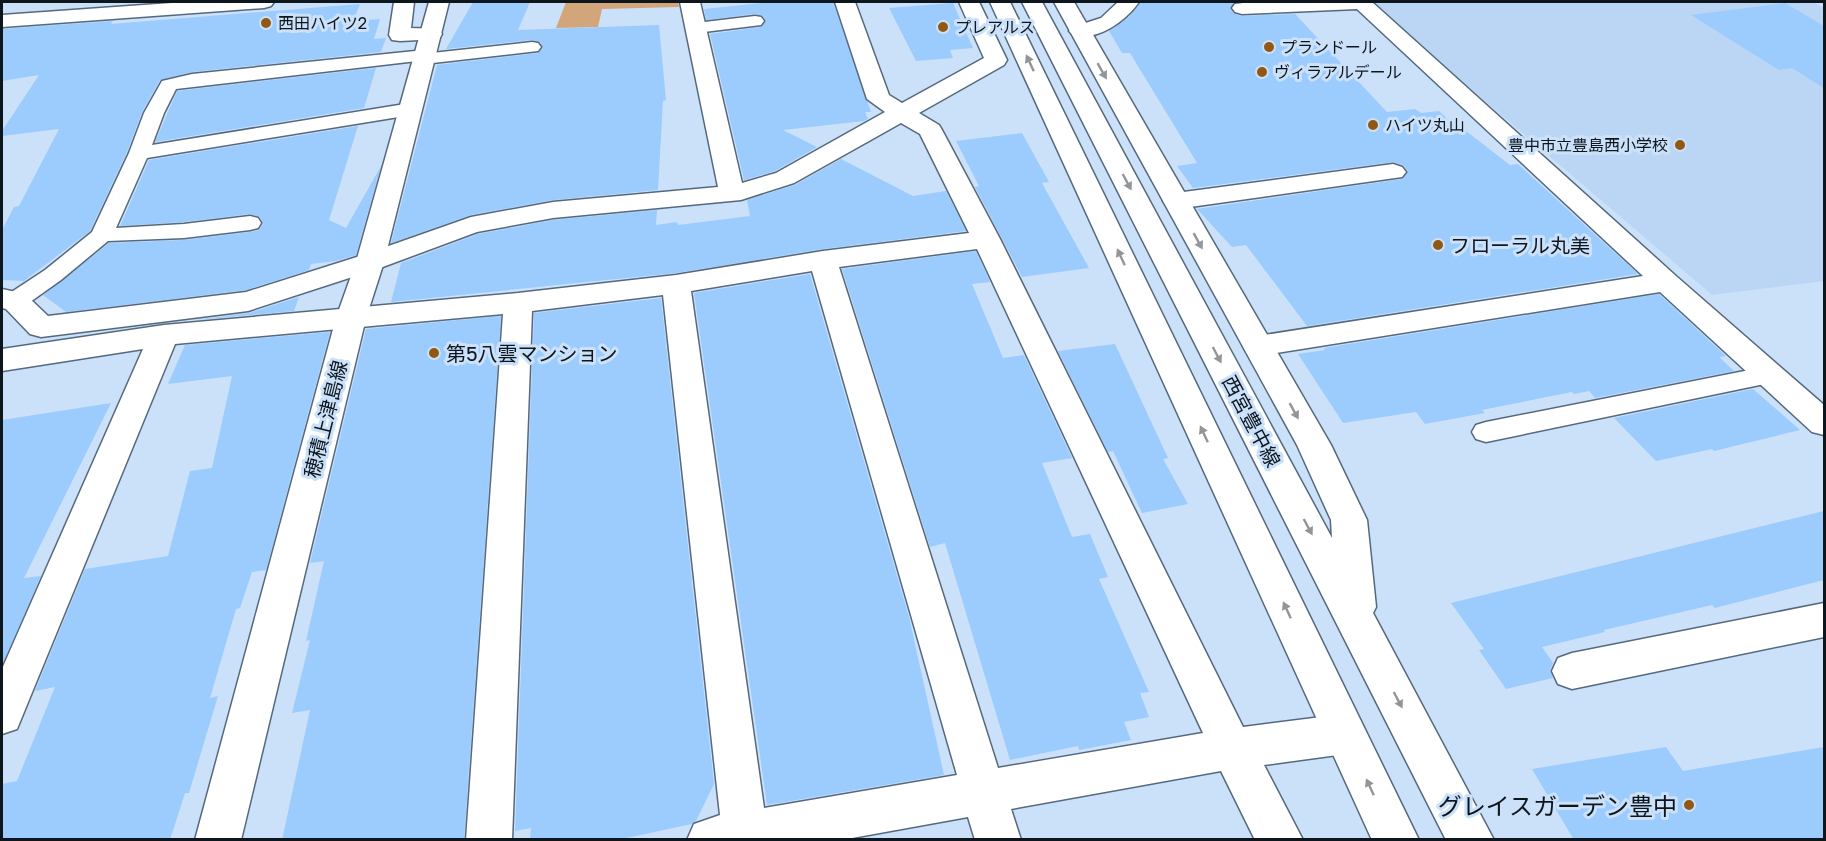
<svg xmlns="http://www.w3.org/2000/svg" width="1826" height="841" font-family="'Golos Text','Noto Sans JP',sans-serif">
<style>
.built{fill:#bbd6f4}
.green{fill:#d3a57a}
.building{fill:#9ccbfd}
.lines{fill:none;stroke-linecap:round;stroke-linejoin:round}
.service-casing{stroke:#55697e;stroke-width:3}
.minor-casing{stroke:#55697e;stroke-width:3}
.tertiary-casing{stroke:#55697e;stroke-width:3}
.secondary-casing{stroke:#55697e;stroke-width:3}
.service{fill:#fff;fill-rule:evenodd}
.minor{fill:#fff;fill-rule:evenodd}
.tertiary{fill:#fff;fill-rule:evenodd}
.secondary{fill:#fff;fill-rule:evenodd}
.oneway{fill:#929699}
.poi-dot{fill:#915813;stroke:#cbe1f9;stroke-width:2}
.labels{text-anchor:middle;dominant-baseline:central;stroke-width:6;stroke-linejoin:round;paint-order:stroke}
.far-poi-label{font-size:16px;fill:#0d151d;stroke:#cbe1f9;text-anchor:start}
.poi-label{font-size:20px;fill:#0d151d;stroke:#cbe1f9;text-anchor:start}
.street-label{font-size:20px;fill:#0d151d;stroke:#cbe1f9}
.near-poi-label{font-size:24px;fill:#0d151d;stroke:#cbe1f9;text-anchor:end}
</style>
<rect width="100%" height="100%" fill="#cbe1f9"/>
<path class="built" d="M1369 2H1813L1824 8V281L1712 295Z"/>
<path class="green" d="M566 2H678L679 7 602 9 598 27 556 28Z"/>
<path class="building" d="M473 2H530L518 30 659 25 666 100 663 101 658 190 553 200 471 215 391 243 437 65 538 53 543 48 540 42 532 40 446 49Z
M772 2H833L871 112H865L868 119 864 121 783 130 817 147 775 171 744 180 710 34 761 27 766 21 763 16 755 14 706 20 704 9Z
M1141 2H1237L1230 8 1233 13 1241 16 1295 14 1387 112 1415 109 1421 113 1439 111 1461 132 1466 131 1510 165 1518 164 1638 274 1307 326 1246 245 1232 247 1197 209 1402 179 1408 171 1403 165 1393 162 1193 188 1177 166 1197 163 1130 53H1122L1109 31 1128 18Z
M953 3 973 48 950 50 953 58 916 61 889 8Z
M1785 3 1824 26V88L1792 68 1779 70 1691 15Z
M360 4 353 21 380 19 374 39 386 38 381 52 192 72 160 80 142 112 127 152 90 231 24 281 2 280V230L14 207 19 206 59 129 2 136V131L39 75 2 81V29L113 21 111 24Z
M376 68 364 108 155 142 177 91Z
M358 126 329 220 346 228 381 166 356 255 336 261 311 264 309 270 246 290 66 312 43 295 109 243 184 240 250 232 259 230 263 224 260 217 250 214 184 222 120 226 149 160Z
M1022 133 1049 182 1042 183 1089 268 1022 277 975 187 979 186 956 141Z
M841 159 913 196 946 191 966 231 823 249 676 273 391 302 401 263 478 234 553 220 657 210 656 225 677 222 678 225 750 216 747 200 795 185Z
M976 251 990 282 972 284 1003 358 1024 355 1072 458 1042 463 1072 537 1090 534 1108 577 1099 579 1149 692 1140 693 1149 717 1124 722 1131 740 1079 750 1078 746 1010 760 945 543 930 547 842 269Z
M810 274 909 617 944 775 767 805 694 293Z
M1659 294 1726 356 1719 357 1734 371 1595 398 1589 391 1574 394 1572 392 1482 410 1485 413 1425 424 1416 412 1343 423 1298 354 1325 350 1324 348Z
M299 297 294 311 196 320 249 313Z
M661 298 714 784 696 821 692 824 617 840H530L531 828 515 831 534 313Z
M501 316 464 840H282L310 710 292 713 310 640 306 641 324 561 310 563 366 329Z
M330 332 266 570 252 572 240 608 236 609 210 698 218 696 189 793H185L170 840H2V784L17 781 55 687 35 691 85 569 168 556 190 471 212 468 232 376 168 384 185 345Z
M1115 344 1168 458 1163 459 1188 504 1142 513 1113 451 1108 452 1058 351Z
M1753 389 1800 430 1714 451 1712 449 1656 461 1614 418Z
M111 403 24 578 41 576 2 665V420Z
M1824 511V580L1715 608 1712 605 1604 630 1605 632 1542 647 1553 663 1550 670 1553 678 1506 689 1479 650 1484 649 1451 603Z
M1666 747 1683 771 1824 747V840H1574L1532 769Z"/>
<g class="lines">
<g class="service-casing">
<path id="service" d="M755 16 761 17 764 21 761 25 696 33 690 32 687 28 690 24 696 23Z
M532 42 538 43 541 47 538 51 424 64 417 61 176 89 164 113 152 145 411 103 418 105 421 109 418 113 411 115 147 158 116 228 184 224 250 216 258 218 261 223 258 228 250 230 184 238 108 241 61 280 23 307 15 309 7 307 3 301 7 295 45 270 92 232 129 153 144 113 162 81 192 74 425 50 432 53Z
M1770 366 1779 369 1783 375 1779 381 1486 442 1476 439 1472 432 1476 425 1486 422Z"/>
</g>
<g class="minor-casing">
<path id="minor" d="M186 2H274L271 6 264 8 2 27V15Z
M394 2H414L411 28 439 29 442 34 439 39 400 41 392 40 389 35Z
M680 2H700L742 183 776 173 885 112 867 99 835 2H855L889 95 902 103 984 58 959 2H979L1007 60 1004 65 919 113 939 125 942 130 1000 239 1243 727 1345 714 1360 720 1366 734 1360 748 1345 754 1264 765 1303 840H1255L1221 771 1011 809 1021 840H975L968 817 841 840H687L694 824 720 815 663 295 532 311 512 840H466L503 314 175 344 17 729 2 734V669L143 349 2 371V349L164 325 518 293 676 275 823 251 969 233 920 134 901 123 794 183 741 200 553 218 477 232 380 268 248 311 41 337 30 334 6 309 2 308V289L25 294 48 316 246 292 360 256 471 217 553 202 718 187ZM977 249 1203 733 998 768 839 267ZM812 271 957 775 764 808 691 291Z
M1118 2H1139C1126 21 1097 42 1073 35L1069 31 1073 27 1101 18Z
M1251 2H1372L1676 276 1824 405V435L1812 432 1660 292 1258 356 1247 353 1243 346 1247 339 1258 336 1643 276 1357 9 1242 14 1235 12 1232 8 1235 4Z
M1393 164 1402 167 1406 172 1402 177 1176 209 1167 207 1163 201 1167 195 1176 193Z
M1824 603V637L1572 689 1558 684 1552 671 1558 658 1572 653Z"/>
</g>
<g class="tertiary-casing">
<path id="tertiary" d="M429 2H449L384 262 366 318 241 840H195L336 318 356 262Z"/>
</g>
<g class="secondary-casing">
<path id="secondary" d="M990 2H1010L1419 840H1372Z
M1022 2H1042L1332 538 1331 520 1297 445 1054 2H1074L1331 445 1367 520 1376 607 1373 613 1494 840H1446Z"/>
</g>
<use href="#service" class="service"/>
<use href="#minor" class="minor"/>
<use href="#tertiary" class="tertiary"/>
<use href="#secondary" class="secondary"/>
</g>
<defs><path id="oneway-solid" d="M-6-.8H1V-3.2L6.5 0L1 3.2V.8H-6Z" transform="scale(1.5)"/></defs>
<g class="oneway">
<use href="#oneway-solid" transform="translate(1030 63) rotate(-115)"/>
<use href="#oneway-solid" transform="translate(1102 71) rotate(60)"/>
<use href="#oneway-solid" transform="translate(1127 182) rotate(62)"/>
<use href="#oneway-solid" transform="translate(1198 241) rotate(61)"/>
<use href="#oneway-solid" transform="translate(1121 257) rotate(-115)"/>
<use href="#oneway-solid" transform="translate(1217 355) rotate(62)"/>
<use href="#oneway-solid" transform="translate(1294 411) rotate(61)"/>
<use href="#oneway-solid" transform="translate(1204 434) rotate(-115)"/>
<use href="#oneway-solid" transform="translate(1308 527) rotate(62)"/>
<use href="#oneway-solid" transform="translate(1287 610) rotate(-115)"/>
<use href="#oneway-solid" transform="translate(1398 700) rotate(62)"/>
<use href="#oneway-solid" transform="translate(1370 787) rotate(-115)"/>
</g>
<g class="poi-dot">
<circle cx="266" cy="23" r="6"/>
<circle cx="943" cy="27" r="6"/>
<circle cx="1269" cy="47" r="6"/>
<circle cx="1262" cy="72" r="6"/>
<circle cx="1373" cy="125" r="6"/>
<circle cx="1680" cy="145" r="6"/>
<circle cx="1438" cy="245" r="6"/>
<circle cx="434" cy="353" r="6"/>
<circle cx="1689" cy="805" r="6"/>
</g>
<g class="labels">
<g class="far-poi-label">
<text x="278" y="23">西田ハイツ2</text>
<text x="955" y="27">プレアルス</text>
<text x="1281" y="47">プランドール</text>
<text x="1274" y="72">ヴィラアルデール</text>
<text x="1385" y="125">ハイツ丸山</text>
<text x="1668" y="145" text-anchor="end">豊中市立豊島西小学校</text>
</g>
<g class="poi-label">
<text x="1450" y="245">フローラル丸美</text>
<text x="446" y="353">第5八雲マンション</text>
</g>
<g class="street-label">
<text transform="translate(325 419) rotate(-76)">穂積上津島線</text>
<text transform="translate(1252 421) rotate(62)">西宮豊中線</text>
</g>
<g class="near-poi-label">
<text x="1677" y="805">グレイスガーデン豊中</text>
</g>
</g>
<rect width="1826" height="841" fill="none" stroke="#0d151d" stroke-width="6"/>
</svg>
